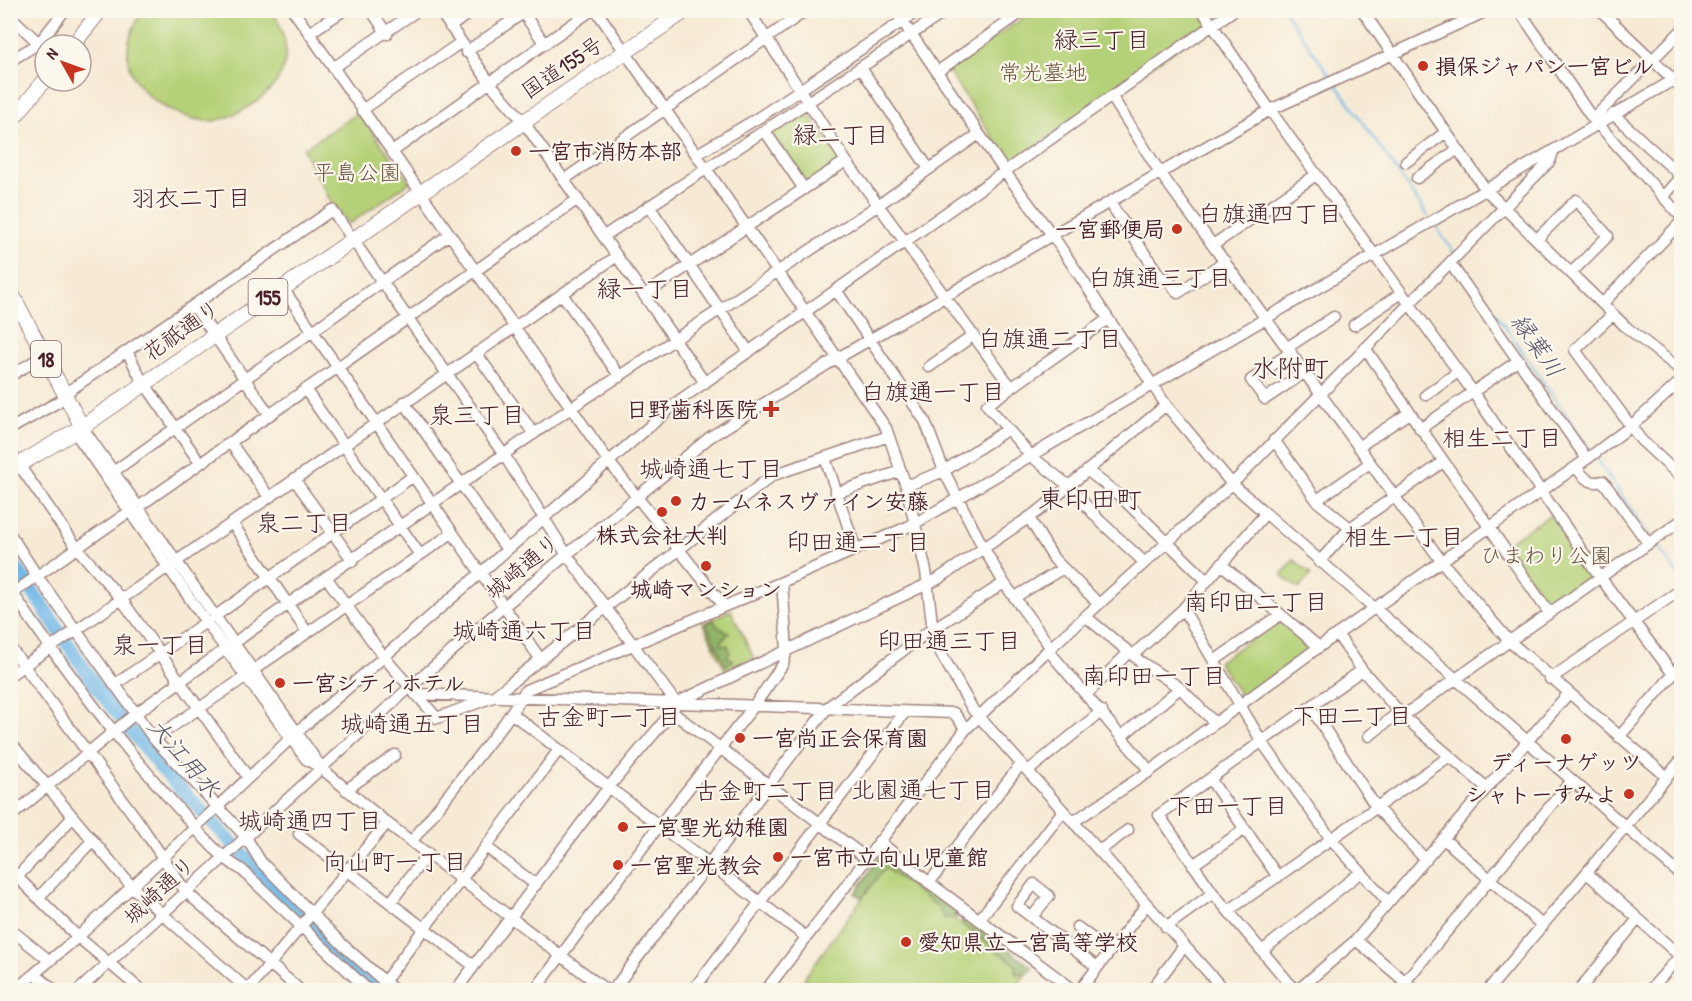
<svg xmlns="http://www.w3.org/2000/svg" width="1692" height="1001" font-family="'Patrick Hand','Klee One',sans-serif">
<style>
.green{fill:#b5d177;stroke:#807851;stroke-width:1.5}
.forest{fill:#90b368;stroke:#6d694a;stroke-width:1.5}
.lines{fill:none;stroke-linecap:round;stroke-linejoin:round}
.stream{stroke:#70b9e8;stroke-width:2}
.river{stroke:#70b9e8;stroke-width:14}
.minor-casing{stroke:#a08480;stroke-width:13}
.major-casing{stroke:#a08480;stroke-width:16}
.highway-casing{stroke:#a08480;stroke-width:17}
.minor{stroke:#fff;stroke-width:10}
.major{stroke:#fff;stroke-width:14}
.highway{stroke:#fff;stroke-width:15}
.poi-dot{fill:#c8321e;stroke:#fbf7ec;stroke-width:2}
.labels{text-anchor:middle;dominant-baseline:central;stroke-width:4.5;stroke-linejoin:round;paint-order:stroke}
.shield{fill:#fbf7ec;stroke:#7f6065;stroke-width:1.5}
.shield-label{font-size:21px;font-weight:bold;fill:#4a1f2b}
.poi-label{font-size:22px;font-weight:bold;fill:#4a1f2b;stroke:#fbf7ec;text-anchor:start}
.street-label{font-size:22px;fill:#4a1f2b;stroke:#fbf7ec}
.park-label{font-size:22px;fill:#6a5442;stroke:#fbf7ec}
.neighbourhood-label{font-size:24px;fill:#4a1f2b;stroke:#fbf7ec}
.water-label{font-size:24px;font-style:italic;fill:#57556d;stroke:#fbf7ec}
.quarter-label{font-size:26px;fill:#4a1f2b;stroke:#fbf7ec}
</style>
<rect width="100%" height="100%" fill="#fbf7ec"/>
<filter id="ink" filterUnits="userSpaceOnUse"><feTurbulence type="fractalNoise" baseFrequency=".0167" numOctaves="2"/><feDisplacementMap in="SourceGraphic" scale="12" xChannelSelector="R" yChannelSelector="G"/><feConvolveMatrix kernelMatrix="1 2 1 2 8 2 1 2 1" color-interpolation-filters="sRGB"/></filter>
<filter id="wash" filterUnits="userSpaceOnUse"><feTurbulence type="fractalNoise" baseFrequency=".008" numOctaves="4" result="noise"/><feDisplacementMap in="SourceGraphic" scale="24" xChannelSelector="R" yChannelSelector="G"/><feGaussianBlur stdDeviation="1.35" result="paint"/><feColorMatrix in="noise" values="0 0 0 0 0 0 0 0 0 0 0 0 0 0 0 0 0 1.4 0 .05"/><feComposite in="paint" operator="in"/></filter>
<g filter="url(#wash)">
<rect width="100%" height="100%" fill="#f6ead4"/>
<path class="green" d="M142 11H273C296 51 288 83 248 107 237 113 223 121 209 121 173 119 124 90 128 49 129 35 136 22 142 11Z
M1033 11H1201L1211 25 1013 161 1008 160 948 71Z
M805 108 842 160 805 184 770 134Z
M358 113 410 182 349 224 329 198 303 149Z
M1550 515 1594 576 1551 607 1505 544Z
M1294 560 1311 574 1299 589 1281 575Z
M731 610 756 663 728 676 703 623Z
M1281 619 1312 648 1243 699 1218 662Z
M885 867 1027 973 1013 990H822L804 978Z"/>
<path class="forest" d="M714 620 718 627 729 633 721 642V645H728L730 652 727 657 733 660 726 666 706 624Z
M884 849 963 915 1033 968 1027 973 1016 974V965L962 924V916L944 919 938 907 885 868 862 898 855 894Z"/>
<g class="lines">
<path class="stream" d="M1284 10 1331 77
M1337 85 1428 216
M1436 227 1454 253
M1458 259 1591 451
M1596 459 1650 536
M1655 543 1682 580"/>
<path class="river" d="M10 558 98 689 159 766 337 954 378 990"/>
</g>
</g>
<g filter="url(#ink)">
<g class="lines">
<g class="minor-casing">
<path id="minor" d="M293 10 609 462 724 606
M371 10 387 34
M439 10 490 83 523 121 705 383
M521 10 545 44
M596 10 886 428 906 486 926 571 934 641 973 710 1224 990
M748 10 846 161 1011 387
M895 10 1005 172 1053 236 1166 405 1232 484 1682 876
M1202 10 1270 110 1473 392 1600 577 1673 674
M1362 10 1486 190 1626 327 1682 371
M1519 10 1590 115 1682 218
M1600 10 1682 88
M10 16 45 49
M450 27 473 10
M309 33 344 10
M466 52 523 13
M10 61 39 43 65 10
M333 68 418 10
M861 68 929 169
M937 72 1025 10
M1112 97 1161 174 1442 562 1509 641 1667 777
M362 110 460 43
M1613 114 1682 177
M1593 119 1682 30
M765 131 804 189
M392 152 592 10
M697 154 758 118 919 10
M1406 162 1446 132
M1417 178 1458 149
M565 179 807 10
M1663 197 1682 175
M1110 203 1162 279 1167 278 1178 293 1225 261
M649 206 749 352
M604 236 948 10
M1537 239 1576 200 1608 236 1572 272
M1213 245 1316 175
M282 287 541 660
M836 290 925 421 944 471 983 547 1004 583 1051 648
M562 294 620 377
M644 295 846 161
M1603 303 1682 221
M194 306 269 414
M1613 314 1575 350 1641 440 1682 478
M1108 319 987 405 1031 456 1069 486 1100 521 1144 562
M1354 325 1400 294
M1288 347 1334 317
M1365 348 1549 613
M1291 352 1251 380 1265 399 1305 372
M128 353 140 377 200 463
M476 353 534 434
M929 367 974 335
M10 376 38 359
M305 389 420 555
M63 395 332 210 504 455 567 555 676 703 415 694
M1426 395 1458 372
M404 402 507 550
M82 427 321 767
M10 429 58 402
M1420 429 1519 360
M74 431 206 622 306 759 321 768 387 823 606 990
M1274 440 1318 502 1350 528
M230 442 269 497
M1358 447 1409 413
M10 452 77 548 122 600 248 777
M825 458 856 550
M1587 459 1631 426 1682 380
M1576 467C1584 478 1590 485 1603 481L1648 543
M1088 471 1120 496 1207 581
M113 472 450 234
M294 479 353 561
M906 486 944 471 1008 429
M836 493 901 471
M1317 500 1370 463
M138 507 578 199
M1029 518 1054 559 1099 604
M232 523 307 632
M10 534 37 576 154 739 245 836 261 862 344 946 394 990
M1319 562 1350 528 1443 462
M1221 564 1319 647
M326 577 383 656 437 718 493 697 773 475 889 436
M10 589C62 666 115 738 177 807 198 830 215 854 242 870L368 990
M10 595 130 511
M1015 597 1062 569
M1183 609 1262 742 1331 839 1388 902
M1085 616 1141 662 1180 688 1215 723
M214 617 412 477
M1337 634 1362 670 1403 716 1487 788
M10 647 138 821 186 892 300 990
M1048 650 1150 771
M1133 655 1183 609 1265 514
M1214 661 1280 615
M252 671 452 533
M10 675C214 537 415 396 617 256
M1550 679 1682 589
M114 685 206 622
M1087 694 1129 652
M680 703 954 713 966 729
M1311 708 1376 807 1426 860
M672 712 866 858
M511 713 806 937
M1403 716 1682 520
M296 733 680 400 1234 10
M1122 736 1180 688
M1369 736 1399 712
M1619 737 1682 664
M154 739 245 677
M10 742 132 887 248 990
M1028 771 1102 711
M1210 779 1278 877
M346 790 395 755
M10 817 135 714 326 577 571 408 877 206 979 134
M1073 822 1150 771 1319 647 1587 459 1450 263
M299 834 474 966
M1444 839 1543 926
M412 841 505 722 526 690 782 582 914 524 1682 75
M879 841 927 881 1074 990
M486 847 536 885
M1099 851 1128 830
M1193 865 1245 829
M10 870 78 937 141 990
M1587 873 1682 958
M17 877 72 818
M929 883 1021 764
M38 898 92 841
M390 903 428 853
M1228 911 1450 756
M1032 917 1049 896 1034 884 1017 906 1097 967
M979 920 1063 811
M1077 927 1109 951
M1166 927 1213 893
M10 929 50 961
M1356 940 1415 990
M1262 951 1361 872
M35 974 54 990
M384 982 558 751
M15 990 78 937 290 739
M79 990 409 688 503 607 710 437 836 359 1270 110 1489 10
M248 990 387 823
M456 990 608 788 672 712 676 703 938 579 1040 510 1166 405
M535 990 658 827 754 706 783 664 787 650 782 582
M613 990 828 707 925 634 1004 583
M693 990 905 712
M766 990 966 729 1048 650 1232 484 1550 161 1553 152
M1080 990 1146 905
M1151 990 1184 946
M1295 990 1213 893 1159 815 1362 670
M1298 990 1356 940 1568 694
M1398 990 1572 780
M1488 990 1682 759
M1579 990 1638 919
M1650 990 1680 956"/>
</g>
<g class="major-casing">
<path id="major" d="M73 45 101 10
M10 123 45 80
M10 290 82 427"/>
</g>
<g class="highway-casing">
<path id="highway" d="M10 470 82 427 686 10"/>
</g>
<use href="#minor" class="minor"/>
<use href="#major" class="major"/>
<use href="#highway" class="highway"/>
</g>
</g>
<g class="poi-dot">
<circle cx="1423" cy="66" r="6"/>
<circle cx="516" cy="151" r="6"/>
<circle cx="1177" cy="229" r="6"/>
<path d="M768 400h6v6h6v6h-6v6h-6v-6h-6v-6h6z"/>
<circle cx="676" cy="501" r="6"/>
<circle cx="662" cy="512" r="6"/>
<circle cx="706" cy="566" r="6"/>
<circle cx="280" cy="683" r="6"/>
<circle cx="740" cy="738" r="6"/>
<circle cx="1566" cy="739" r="6"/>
<circle cx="1629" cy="794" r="6"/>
<circle cx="623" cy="827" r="6"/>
<circle cx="778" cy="857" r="6"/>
<circle cx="618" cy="865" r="6"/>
<circle cx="906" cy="942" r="6"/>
</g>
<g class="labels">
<g class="shield">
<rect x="248.5" y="279" width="39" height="36" rx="4.5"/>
<rect x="31" y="341" width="30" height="36" rx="4.5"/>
</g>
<g class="shield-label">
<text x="268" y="297">155</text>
<text x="46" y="359">18</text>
</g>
<g class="poi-label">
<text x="1435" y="66">損保ジャパン一宮ビル</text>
<text x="528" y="151">一宮市消防本部</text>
<text x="1165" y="229" text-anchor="end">一宮郵便局</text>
<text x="758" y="409" text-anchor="end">日野歯科医院</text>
<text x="688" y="501">カームネスヴァイン安藤</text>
<text x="662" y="535" text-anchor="middle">株式会社大判</text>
<text x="706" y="589" text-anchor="middle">城崎マンション</text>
<text x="292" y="683">一宮シティホテル</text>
<text x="752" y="738">一宮尚正会保育園</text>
<text x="1566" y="762" text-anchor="middle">ディーナゲッツ</text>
<text x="1617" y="794" text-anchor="end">シャトーすみよ</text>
<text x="635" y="827">一宮聖光幼稚園</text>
<text x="790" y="857">一宮市立向山児童館</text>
<text x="630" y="865">一宮聖光教会</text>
<text x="918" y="942">愛知県立一宮高等学校</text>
</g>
<g class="street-label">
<text transform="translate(562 67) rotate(-34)">国道155号</text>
<text transform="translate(181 330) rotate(-35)">花祇通り</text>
<text transform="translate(522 566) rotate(-40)">城崎通り</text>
<text transform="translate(159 890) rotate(-43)">城崎通り</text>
</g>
<g class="park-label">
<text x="1043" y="72">常光墓地</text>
<text x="357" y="172">平島公園</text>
<text x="1546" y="555">ひまわり公園</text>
</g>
<g class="neighbourhood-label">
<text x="1102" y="39">緑三丁目</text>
<text x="841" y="134">緑二丁目</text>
<text x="191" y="197">羽衣二丁目</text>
<text x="1270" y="213">白旗通四丁目</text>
<text x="1160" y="277">白旗通三丁目</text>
<text x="645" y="288">緑一丁目</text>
<text x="1050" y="338">白旗通二丁目</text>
<text x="933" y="391">白旗通一丁目</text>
<text x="477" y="414">泉三丁目</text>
<text x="1502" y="437">相生二丁目</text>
<text x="711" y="468">城崎通七丁目</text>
<text x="304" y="522">泉二丁目</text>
<text x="1404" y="536">相生一丁目</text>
<text x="858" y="541">印田通二丁目</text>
<text x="1256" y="601">南印田二丁目</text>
<text x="524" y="630">城崎通六丁目</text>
<text x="949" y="640">印田通三丁目</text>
<text x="160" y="644">泉一丁目</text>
<text x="1154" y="675">南印田一丁目</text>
<text x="1352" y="715">下田二丁目</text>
<text x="609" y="716">古金町一丁目</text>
<text x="412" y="723">城崎通五丁目</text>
<text x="923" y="789">北園通七丁目</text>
<text x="766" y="790">古金町二丁目</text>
<text x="1228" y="805">下田一丁目</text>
<text x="310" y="820">城崎通四丁目</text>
<text x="395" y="861">向山町一丁目</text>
</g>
<g class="water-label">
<text transform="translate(1538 345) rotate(55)">縁葉川</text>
<text transform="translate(185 757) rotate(49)">大江用水</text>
</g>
<g class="quarter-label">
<text x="1290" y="367">水附町</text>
<text x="1090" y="498">東印田町</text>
</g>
</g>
<rect width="1692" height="1001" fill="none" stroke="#fbf7ec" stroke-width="36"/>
<g transform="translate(63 63) rotate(310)"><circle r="28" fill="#fbf7ec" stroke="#b4a19f" stroke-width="1.5"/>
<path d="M0-4.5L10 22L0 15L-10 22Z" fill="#c8321e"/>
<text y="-9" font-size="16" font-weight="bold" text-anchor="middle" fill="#4a1f2b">N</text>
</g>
</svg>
